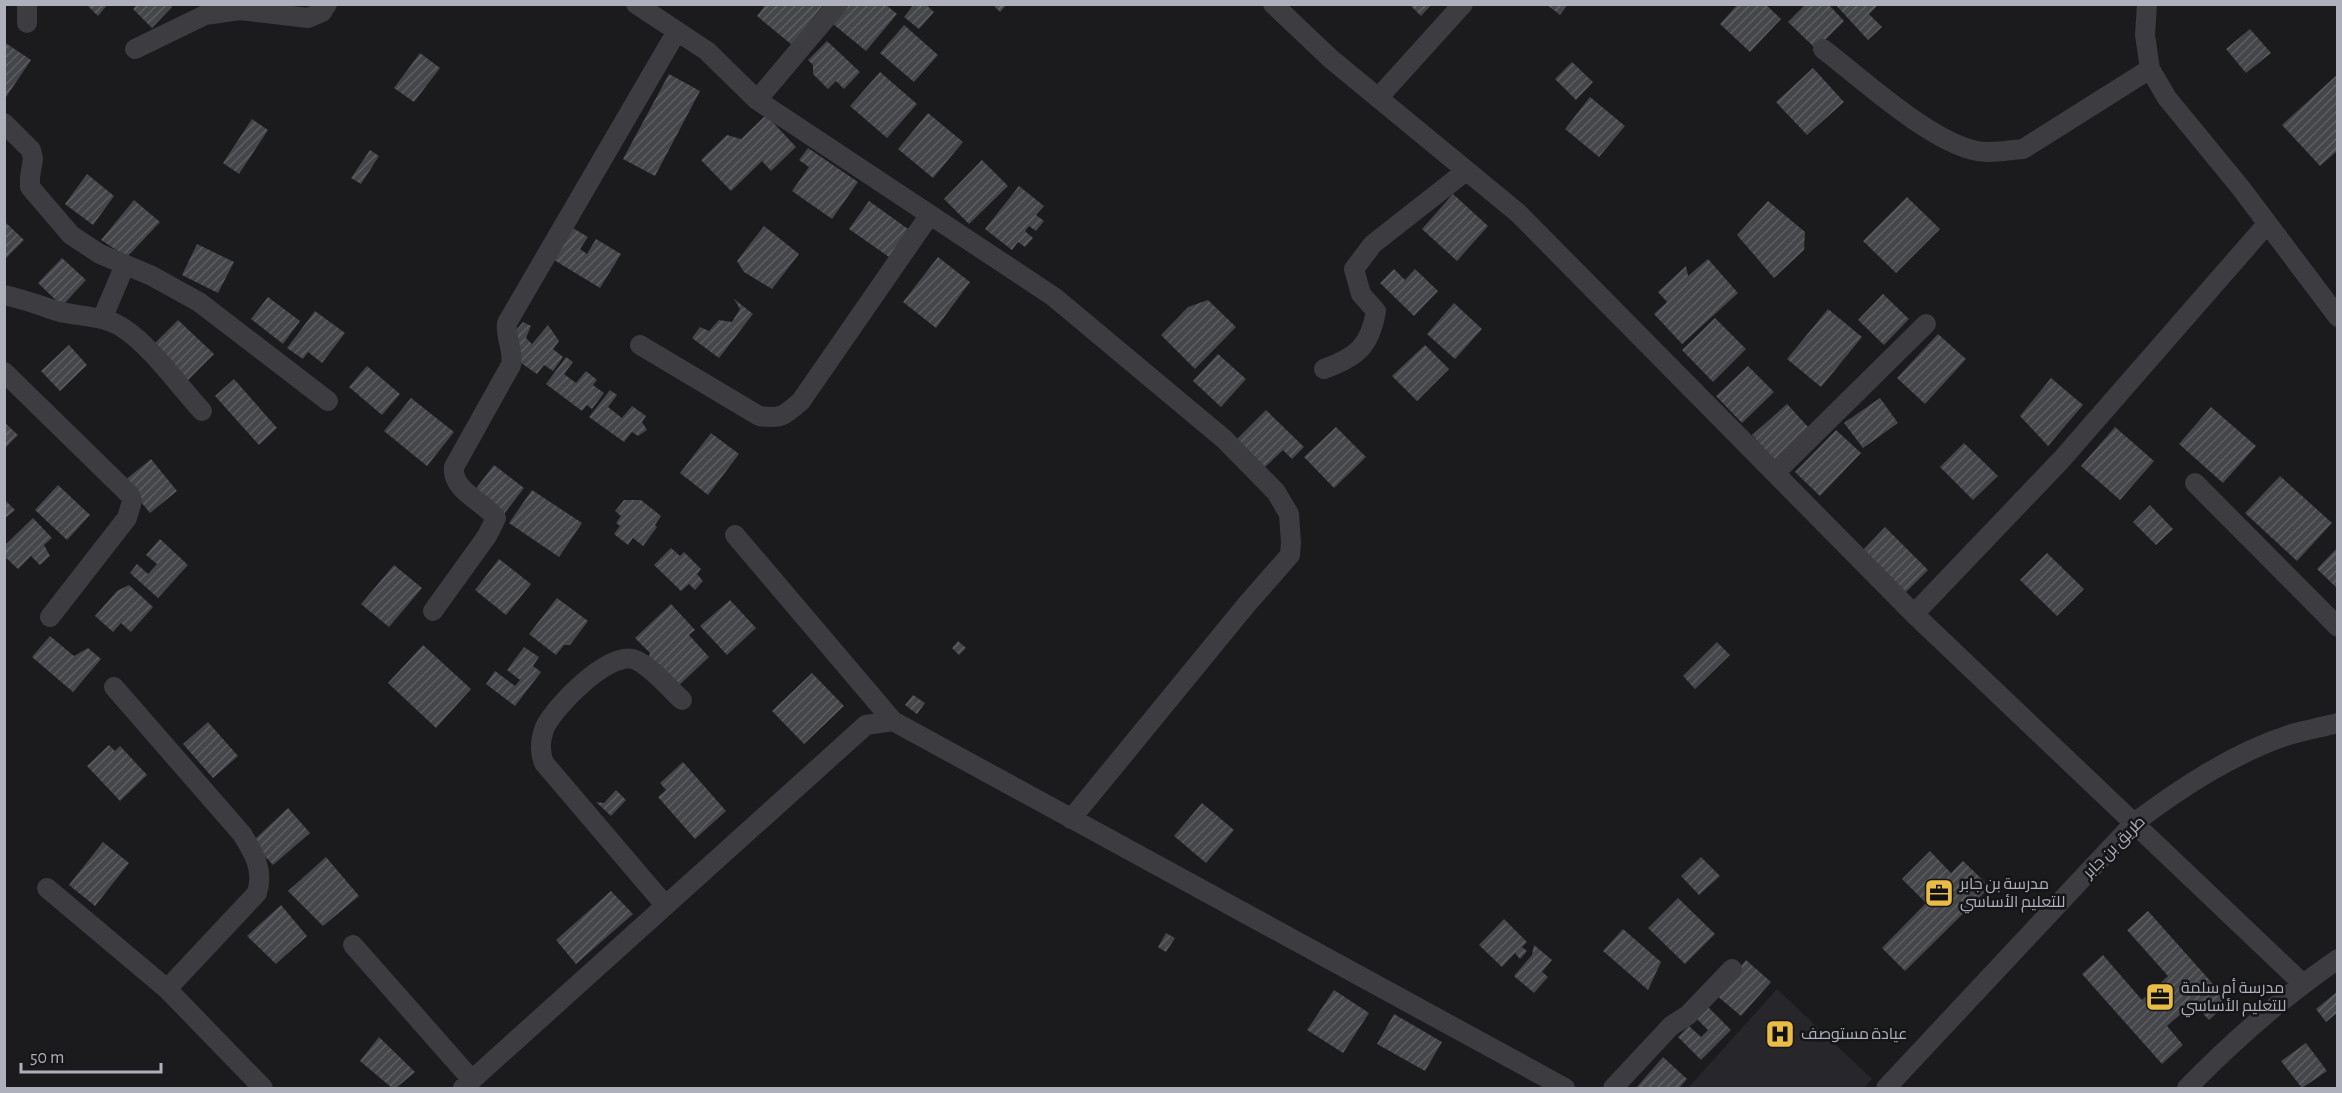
<svg xmlns="http://www.w3.org/2000/svg" width="2342" height="1093" font-family="'Alegreya Sans',Cairo,sans-serif">
<style>
.built{fill:#27262a}
.building{fill:url(#building-hatch)}
.lines{fill:none;stroke-linecap:round;stroke-linejoin:round}
.minor{stroke:#3c3c41;stroke-width:20}
.labels{text-anchor:middle;dominant-baseline:central;stroke-width:5;stroke-linejoin:round;paint-order:stroke}
.street-label{font-size:16px;fill:#aeb1bb;stroke:#161518}
.poi-label{font-size:16px;fill:#aeb1bb;stroke:#161518;text-anchor:start}
</style>
<defs>
<pattern id="building-hatch" width="6" height="6" patternUnits="userSpaceOnUse" patternTransform="scale(1.5)"><rect width="6" height="6" fill="#45464a"/><path d="M-1 1l2-2M0 6l6-6M5 7l2-2" fill="none" stroke="#5d5e62"/></pattern>
</defs>
<rect width="100%" height="100%" fill="#1b1a1d"/>
<path class="built" d="M1777 989 1872 1079 1864 1088H1688Z"/>
<path class="building" d="M86 4H108L98 16Z
M137 4H170L172 7 152 28 133 9Z
M766 4H824L792 45 757 16Z
M914 4H925L934 12 919 29 904 17Z
M992 4H1007L1000 12Z
M1409 4H1432L1421 16Z
M1546 4H1568L1560 15Z
M1738 4H1765L1781 19 1750 52 1720 24Z
M1806 4H1828L1844 21 1816 49 1788 22Z
M1835 4H1879L1869 14 1882 27 1868 40Z
M849 5H886L897 14 866 51 833 24Z
M904 25 938 55 914 82 880 53Z
M2250 29 2271 53 2246 73 2226 49Z
M827 41 860 72 844 89 836 81 828 89 813 74V65L808 60Z
M4 42 31 60 4 100Z
M420 53 440 68 414 102 394 88Z
M1572 62 1593 82 1576 100 1555 79Z
M1813 68 1844 102 1807 135 1776 102Z
M880 72 917 104 887 138 850 106Z
M669 74 700 91 655 176 623 159Z
M2338 74V150L2320 166 2282 125Z
M1590 97 1625 126 1599 157 1565 129Z
M928 113 963 142 933 178 898 149Z
M766 115 796 147 771 171 762 161 731 191 701 160 727 135 741 139Z
M252 119 268 130 239 174 223 163Z
M808 148 858 182 832 219 792 191 809 167 799 160Z
M370 150 379 156 361 184 351 178Z
M982 160 1008 186 969 224 944 199Z
M87 174 114 196 93 225 65 204Z
M1019 186 1044 206 1036 215 1044 221 1036 231 1029 226 1025 231 1033 238 1025 247 1018 242 1012 250 985 229Z
M1453 194 1488 226 1457 261 1422 229Z
M1907 197 1940 229 1896 273 1863 241Z
M134 200 160 222 127 257 101 240Z
M869 201 908 229 889 257 849 229Z
M1768 201 1805 232 1804 250 1774 278 1737 235Z
M4 221 24 240 4 260Z
M764 226 799 254 772 289 744 272 737 261Z
M573 228 588 237 580 249 587 254 596 239 621 254 600 288 554 260Z
M197 244 234 262 218 293 182 275Z
M938 257 970 282 936 328 903 302Z
M62 258 86 280 62 306 38 283Z
M1708 259 1738 293 1682 344 1654 314 1667 302 1658 292 1686 266 1688 276Z
M1394 269 1405 280 1415 269 1438 291 1414 316 1380 283Z
M1883 294 1909 319 1884 345 1858 320Z
M268 297 300 321 283 344 251 319Z
M734 299 753 314 719 358 692 338 700 327 709 331 719 320 732 322 740 309Z
M1208 300 1236 327 1195 369 1161 335 1188 307Z
M1454 303 1482 329 1455 359 1427 334Z
M1828 309 1862 337 1821 387 1787 359Z
M315 311 345 333 322 363 308 352 303 359 287 348Z
M1715 318 1746 349 1713 382 1682 350Z
M178 320 214 354 187 381 151 347Z
M523 322 531 326 526 338 532 344 548 325 559 341 553 349 563 357 553 371 544 365 537 374 521 363 512 335Z
M1938 334 1966 359 1925 404 1897 378Z
M69 345 87 365 60 391 41 371Z
M1425 345 1449 369 1417 401 1392 376Z
M1218 354 1246 379 1221 407 1193 381Z
M566 357 573 362 564 374 576 383 586 371 597 380 593 385 604 393 592 409 587 405 582 411 546 384Z
M367 366 400 394 382 415 349 387Z
M1748 366 1774 392 1742 423 1716 396Z
M2051 378 2083 405 2048 446 2020 416Z
M234 379 277 428 259 445 215 396Z
M610 390 617 395 608 407 622 418 632 406 646 416 642 422 647 430 638 436 632 432 624 442 589 417Z
M411 398 454 432 427 466 384 431Z
M1880 398 1898 423 1863 448 1844 423Z
M1787 404 1810 429 1775 461 1752 435Z
M2211 407 2256 446 2223 483 2179 444Z
M1266 410 1304 447 1292 459 1283 450 1265 467 1237 439Z
M4 422 18 435 4 449Z
M1336 427 1366 457 1334 488 1304 457Z
M2115 427 2154 461 2120 500 2081 466Z
M1836 430 1861 453 1820 496 1795 472Z
M711 433 739 454 708 495 680 473Z
M1964 443 1998 476 1973 500 1940 467Z
M151 459 177 491 150 513 124 481Z
M494 465 524 488 504 514 474 491Z
M2280 476 2332 523 2297 561 2245 513Z
M58 485 90 515 67 540 35 510Z
M532 490 582 523 559 557 509 523Z
M4 499 15 510 4 519Z
M624 500H641L661 516 655 525 657 527 643 546 633 538 628 545 614 534 620 526 616 523 621 516 615 511Z
M2150 505 2173 529 2156 545 2133 522Z
M33 518 52 538 44 545 50 556 40 565 31 556 18 569 4 556V546Z
M1885 527 1928 570 1905 593 1863 550Z
M160 539 188 565 158 598 130 573 137 564 148 574 157 564 146 555Z
M2338 547V589L2317 569Z
M671 548 680 556 684 552 701 569 697 574 703 581 695 590 689 584 681 591 654 565Z
M2047 553 2084 589 2057 616 2020 580Z
M499 559 531 584 506 615 475 590Z
M394 565 422 588 389 627 361 604Z
M129 585 153 607 131 632 121 623 113 632 95 616 117 591Z
M557 598 588 621 570 645H564L556 655 529 634Z
M730 600 756 628 727 655 700 626Z
M671 604 695 630 689 635 709 657 675 689 648 659 650 653 635 638Z
M50 636 74 656 88 648 101 659 73 692 32 657Z
M958 641 966 648 959 655 952 648Z
M1717 642 1730 655 1695 689 1683 676Z
M423 645 471 689 436 728 388 683Z
M524 647 539 657 533 666 541 672 515 706 486 684 495 671 515 686 520 680 507 670Z
M812 673 844 706 804 744 772 711Z
M913 695 925 703 917 714 905 705Z
M208 722 238 756 213 778 183 744Z
M109 745 115 751 120 746 147 775 120 801 87 766Z
M683 762 726 811 695 839 658 797 666 790 660 783Z
M616 790 626 800 611 816 596 802 604 803Z
M1202 803 1234 830 1206 863 1174 836Z
M288 808 310 833 273 865 252 842Z
M103 842 129 863 95 906 69 885Z
M1930 851 1951 873 1963 861 1990 887 1905 971 1882 948 1926 903 1902 879Z
M326 857 359 896 323 926 288 891Z
M1701 857 1720 876 1699 895 1681 876Z
M611 891 633 914 576 964 556 940Z
M1678 898 1715 934 1685 964 1648 928Z
M281 905 307 936 276 964 247 936Z
M2148 911 2229 1002 2209 1020 2193 1003 2167 1026 2183 1045 2162 1064 2082 974 2103 955 2142 1000 2168 976 2127 930Z
M1504 919 1527 942 1522 947 1527 951 1520 959 1515 953 1502 967 1479 945Z
M1623 929 1661 962 1648 990 1603 951Z
M1166 933 1175 938 1166 952 1158 947Z
M1534 945 1552 960 1542 972 1548 977 1534 993 1514 976 1532 955Z
M1746 960 1771 982 1741 1016 1716 995Z
M1334 990 1369 1013 1343 1053 1307 1030Z
M2338 991V1012L2326 1022 2316 1009Z
M1706 1005 1731 1030 1701 1060 1678 1037 1689 1026 1701 1037 1708 1030 1695 1017Z
M1394 1014 1442 1042 1425 1071 1377 1044Z
M379 1037 415 1072 396 1088H392L360 1061Z
M2306 1043 2327 1071 2302 1088 2281 1061Z
M1663 1057 1687 1079 1679 1088H1636Z"/>
<g class="lines">
<path class="minor" d="M27 4V23
M636 4 707 51 757 100 1054 297 1224 439 1276 492 1289 514 1291 543 1290 555 1247 604 1071 819
M1273 4 1331 59 1518 213 1914 614 2302 983
M2147 4 2145 35 2150 69 2167 98 2240 187 2338 317
M135 49 205 15 240 10 308 18 322 12 327 4
M1823 49C1861 78 1930 142 1977 151 1992 154 2008 150 2023 149L2150 69
M1378 98 1463 4
M757 100 838 4
M4 123 31 150 33 159 30 177V187L71 235 100 254 152 276 199 302 328 401
M4 295C23 299 39 305 57 311 79 317 104 315 123 328 151 346 179 386 202 411
M102 319 125 265
M640 345 759 416C781 419 784 416 801 401L929 216
M1324 369C1357 357 1370 346 1376 311L1361 294 1354 269 1373 244 1466 171
M4 372 130 495 132 501 127 518 50 617
M1775 473 1926 324
M2195 483 2338 627
M735 535 893 721
M433 611 487 536 496 518C483 501 451 490 454 467L511 365C514 350 505 337 507 323L677 31
M1914 614 2062 459 2267 224
M114 687 242 834C254 853 264 870 257 893L167 989
M47 888 167 989 263 1088
M665 905 544 763C539 751 540 740 545 727 555 706 607 653 633 659 649 664 669 688 682 700
M353 945 472 1080
M463 1088 866 725 893 721 1565 1088
M1613 1088 1671 1026 1688 1015 1732 969
M1886 1088 2134 823C2182 787 2235 752 2292 734 2307 730 2322 727 2338 723
M2187 1088C2235 1039 2281 998 2338 959"/>
</g>
<defs>
<g id="office-square" transform="scale(1.5)"><rect x="-9" y="-9" width="18" height="18" rx="4" fill="#e9bc46" stroke="#161518"/><path d="M-6-3h4V-5.5h4V-3h4V5H-6ZM-1-4.5V-3h2v-1.5ZM-6 0V1H6V0Z" fill="#111"/></g>
<g id="hospital-square" transform="scale(1.5)"><rect x="-9" y="-9" width="18" height="18" rx="4" fill="#e9bc46" stroke="#161518"/><path d="M-5-5h3v3.5h4V-5h3V5h-3V1.5h-4V5h-3Z" fill="#111"/></g>
</defs>
<g fill-rule="evenodd">
<use href="#office-square" x="1939" y="893"/>
<use href="#office-square" x="2160" y="997"/>
<use href="#hospital-square" x="1780" y="1034"/>
</g>
<g class="labels">
<g class="street-label">
<text transform="translate(2114 847) rotate(-45)">طريق بن جابر</text>
</g>
<g class="poi-label">
<text x="1960" y="884">مدرسة بن جابر<tspan x="1960" dy="18">للتعليم الأساسي</tspan></text>
<text x="2181" y="988">مدرسة أم سلمة<tspan x="2181" dy="18">للتعليم الأساسي</tspan></text>
<text x="1801" y="1034">عيادة مستوصف</text>
</g>
</g>
<rect width="2342" height="1093" fill="none" stroke="#aeb1bb" stroke-width="12"/>
<path d="M21 1063v9h140v-9" fill="none" stroke="#aeb1bb" stroke-width="3"/>
<text x="30" y="1063" font-size="18" fill="#aeb1bb" stroke="#161518" stroke-width="4.5" paint-order="stroke">50 m</text>
</svg>
